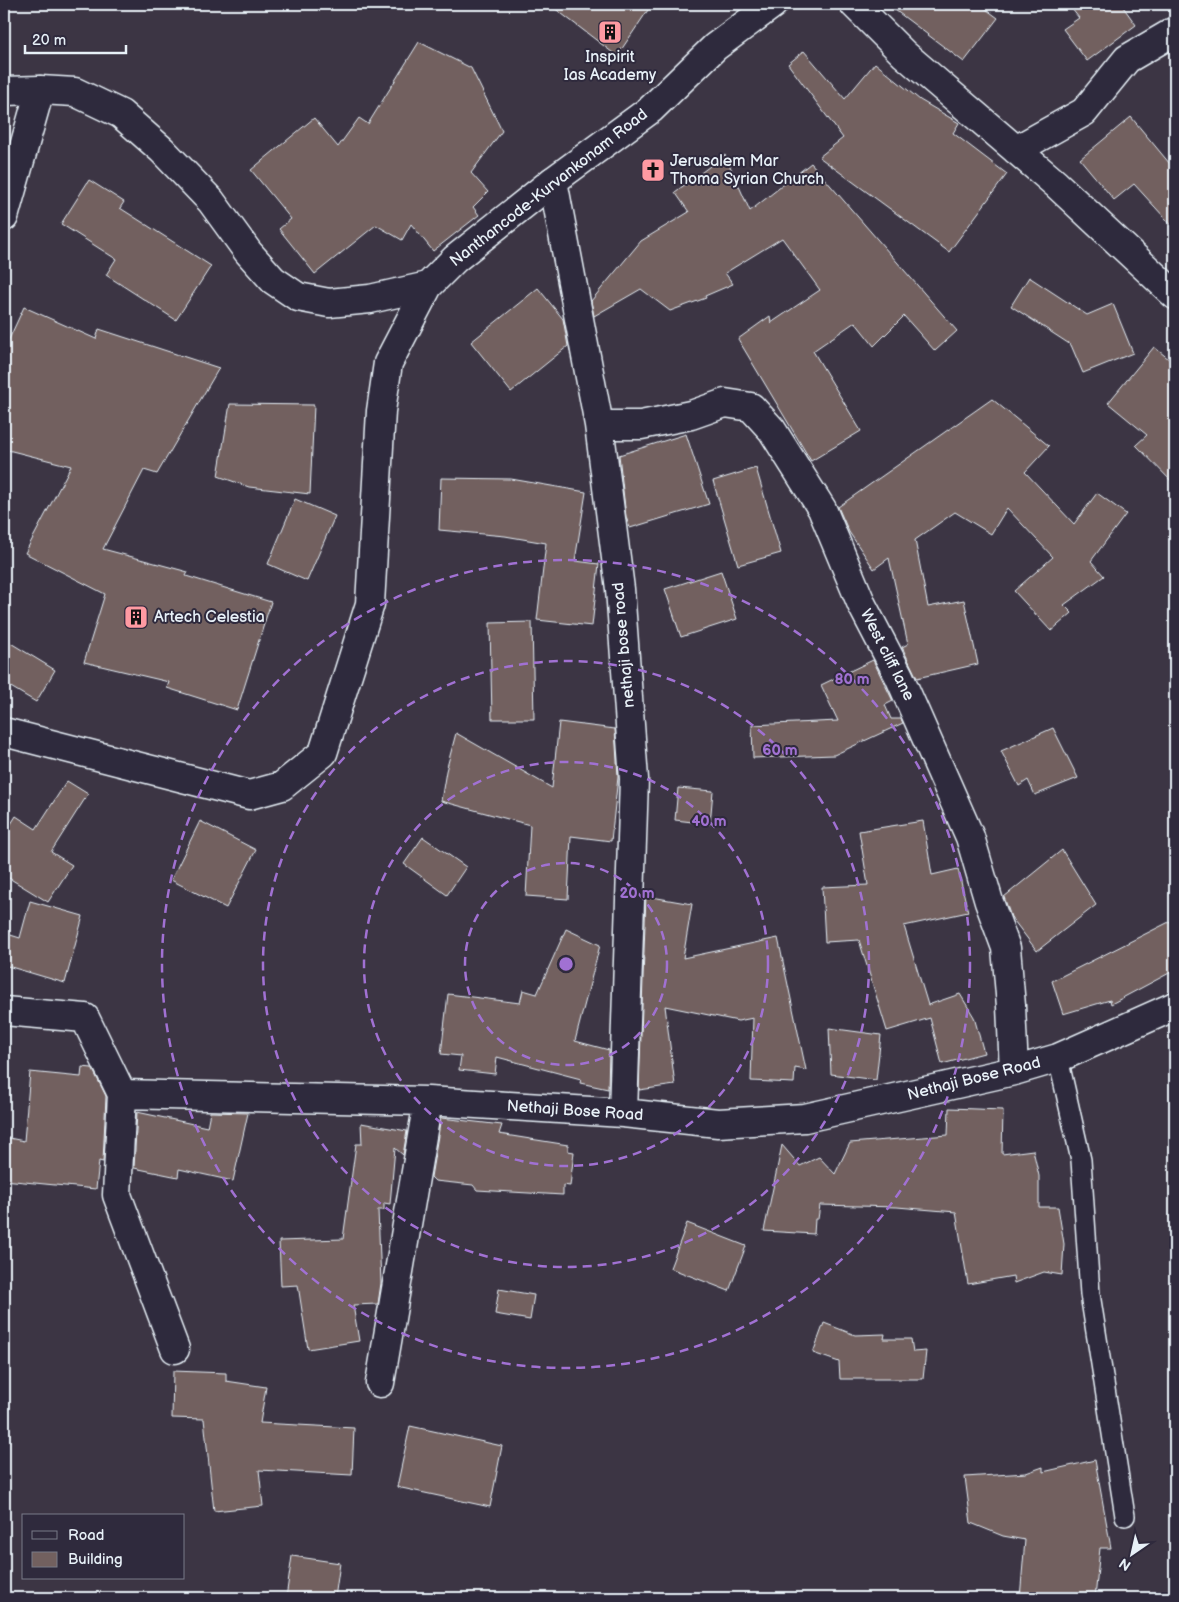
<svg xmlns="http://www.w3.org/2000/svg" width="1179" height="1602" font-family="'Balsamiq Sans',sans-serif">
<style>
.building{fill:#72605f;stroke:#e8f1f8}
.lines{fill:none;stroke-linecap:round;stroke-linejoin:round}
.lane-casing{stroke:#e8f1f8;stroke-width:22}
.street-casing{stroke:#e8f1f8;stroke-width:31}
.secondary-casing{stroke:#e8f1f8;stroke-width:31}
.lane{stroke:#2f2a3d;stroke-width:19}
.street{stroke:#2f2a3d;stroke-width:28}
.secondary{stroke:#2f2a3d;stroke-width:28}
.ring{fill:none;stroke:#a171d3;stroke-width:2.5;stroke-dasharray:9 6}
.labels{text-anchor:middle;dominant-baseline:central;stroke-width:4;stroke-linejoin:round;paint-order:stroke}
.poi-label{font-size:16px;fill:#e8f1f8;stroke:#2f2a3d;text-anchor:start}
.street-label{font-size:16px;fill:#e8f1f8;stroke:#2f2a3d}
.centre{fill:#a171d3;stroke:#2f2a3d;stroke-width:2.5}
.ring-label{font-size:15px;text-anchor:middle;font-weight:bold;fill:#a171d3;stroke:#2f2a3d;stroke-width:4;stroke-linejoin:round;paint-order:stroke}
</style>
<rect width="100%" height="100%" fill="#3c3544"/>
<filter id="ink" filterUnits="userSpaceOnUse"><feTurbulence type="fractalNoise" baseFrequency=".02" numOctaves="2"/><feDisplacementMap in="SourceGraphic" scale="10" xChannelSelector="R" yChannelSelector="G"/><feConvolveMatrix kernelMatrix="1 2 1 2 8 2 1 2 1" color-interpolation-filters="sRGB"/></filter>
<g filter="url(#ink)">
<path class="building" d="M549 4H652L617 56Z
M887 4H979L998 18 964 62Z
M1068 4H1121L1136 25 1087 61 1063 29 1079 18Z
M419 42 471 68 502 131 471 173 488 192 473 207 479 215 433 251 411 224 402 240 376 225 315 274 279 229 291 219 251 170 314 118 338 147 359 118 368 124Z
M804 51 845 99 875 63 920 100 959 123 953 133 1007 174 949 252 819 157 843 138 788 64Z
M1131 117 1175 170V229L1134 184 1114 200 1080 159Z
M725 155 750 211 811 163 957 331 935 351 904 316 874 346 855 322 813 351 861 431 811 461 738 339 770 316 771 323 820 290 782 238 725 273 733 284 705 296 706 298 670 311 641 289 594 316 591 301 641 241 689 212 675 192Z
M89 180 124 202 120 208 211 266 176 320 106 275 116 259 61 224Z
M1029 277 1087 315 1113 304 1133 353 1083 373 1071 345 1011 306Z
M538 288 563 319 568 346 511 392 471 342Z
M24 307 96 339 99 329 219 368 157 474 144 470 103 549 188 572 186 576 271 602 237 710 167 688 169 682 84 662 105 594 25 553 71 466 4 449V350Z
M1154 347 1175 364V485L1136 445 1147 435 1108 403Z
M992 399 1049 446 1025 472 1074 524 1097 493 1126 514 1091 561 1104 576 1064 605 1072 613 1051 631 1014 591 1053 557 1007 508 991 534 955 512 915 540 928 607 964 600 978 664 917 678 902 647 908 644 889 558 874 569 849 532 838 507Z
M230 404 314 405 310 494 249 487 218 476Z
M686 434 709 504 630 528 626 517 619 455Z
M756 468 781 553 738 565 713 481Z
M441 478 511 479 586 492 575 561 599 564 592 626 537 620 546 543 505 536 439 530Z
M295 499 335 516 307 581 268 564Z
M721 571 737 619 681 637 665 589Z
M532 622 534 719H492L490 623Z
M4 639 55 670 36 702 4 683Z
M873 660 893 701 885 705 891 719H901L903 723 834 755 753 758 752 725 838 721 821 685Z
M559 722 615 729 618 777 611 841 571 836 568 899 526 896 530 825 441 801 446 771 456 733 552 788Z
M1053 728 1078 778 1035 795 1028 780 1019 786 1001 751Z
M67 781 88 794 51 852 72 865 48 902 4 875V835L16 816 36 829Z
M678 788 713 791 710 824 675 820Z
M200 821 256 850 226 908 171 880Z
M923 821 932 875 958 869 968 912 904 926 928 1005 960 994 974 1017 984 1053 942 1064 930 1018 887 1031 859 940 825 942 822 887 868 885 859 831Z
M423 837 466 867 447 895 404 864Z
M1062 850 1096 905 1037 951 1011 917 1004 897Z
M646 896 692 904 683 958 778 938 806 1070 795 1068 794 1083 751 1081 753 1018 738 1021 665 1006 675 1085 639 1090Z
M30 901 83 916 65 983 4 965V933L20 938Z
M1175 919V970L1111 1004 1110 1000 1063 1014 1052 981Z
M566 929 600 945 575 1041 609 1050 608 1089 580 1083 581 1079 497 1057 495 1074 459 1070 461 1056 441 1054 448 994 520 1003 523 990 537 994Z
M829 1028 881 1035 876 1080 831 1074Z
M82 1067 92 1068 106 1096 103 1162 99 1161 96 1189 4 1180V1137L24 1141 30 1072 81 1077Z
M949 1108 1003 1110 1002 1154 1033 1150 1039 1176V1207H1058L1064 1244 1062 1275 1044 1272 1014 1283 1013 1276 968 1284 956 1212 897 1207 820 1205 818 1219H815L814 1234 764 1231 782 1145 800 1166 819 1157 835 1174 850 1143 948 1135Z
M137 1112 207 1127 210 1112 248 1113 233 1181 179 1169 178 1177 134 1168Z
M441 1118 502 1125 499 1134 568 1145V1151L574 1152 570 1186 563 1185V1195L477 1190 473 1185 435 1181 431 1177Z
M361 1123 407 1131 403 1155 395 1148 390 1204 384 1203V1210H378L381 1283 378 1304 353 1305 359 1341 308 1349 298 1285 281 1286 279 1241 343 1239 356 1144H362Z
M687 1223 746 1246 729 1291 670 1268Z
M499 1289 534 1295 530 1320 495 1314Z
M824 1323 855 1335 885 1334 884 1339H911L913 1352 926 1351 923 1379H840L839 1362 813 1353Z
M173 1371 226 1373V1381L266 1387 260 1423 354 1428 352 1475 259 1470 263 1506 214 1511 204 1419 172 1418Z
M410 1426 502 1446 490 1507 397 1487Z
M1095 1460 1111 1548H1100L1095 1598H1020L1025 1540 1003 1536 971 1523 965 1477 1026 1473 1043 1467V1472Z
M292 1556 340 1563 335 1598H286Z"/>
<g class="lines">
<g class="lane-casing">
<path id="lane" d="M1058 1058 1081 1160 1090 1294 1125 1516"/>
</g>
<g class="street-casing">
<path id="street" d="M854 4 904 54 1056 184 1175 295
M1016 150 1084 112 1127 59 1175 31
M553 181 599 425 620 589 634 779 623 1113
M4 217 40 90
M599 425H641L691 415 725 403 751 407 772 430 822 509 862 605 899 676 970 837 989 902 1006 948 1011 1006 1014 1071
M4 1011 85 1018 122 1094 428 1101 623 1113 718 1123 805 1118 1014 1071 1058 1058 1175 1006
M122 1094 117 1195 175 1349
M380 1383 428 1101"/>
</g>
<g class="secondary-casing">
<path id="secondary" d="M4 91 40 90 75 92 121 114 162 150 211 201 248 252 273 280 298 297 329 303 370 299 428 286
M4 732 249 795 282 786 323 753 370 604 381 411 388 363 428 286 455 259 553 181 651 109 715 47 773 4"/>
</g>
<use href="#lane" class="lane"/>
<use href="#street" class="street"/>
<use href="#secondary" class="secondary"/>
</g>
</g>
<g class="ring">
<circle cx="566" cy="964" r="101"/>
<circle cx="566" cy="964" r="202"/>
<circle cx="566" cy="964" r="303"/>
<circle cx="566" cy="964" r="404"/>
</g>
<defs>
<g id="building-square" transform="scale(1.25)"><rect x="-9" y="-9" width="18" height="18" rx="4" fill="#ff9aa2" stroke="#2f2a3d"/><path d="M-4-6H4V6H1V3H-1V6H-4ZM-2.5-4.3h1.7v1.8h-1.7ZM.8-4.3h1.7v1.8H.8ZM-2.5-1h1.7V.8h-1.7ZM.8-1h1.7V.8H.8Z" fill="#111"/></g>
<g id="church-square" transform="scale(1.25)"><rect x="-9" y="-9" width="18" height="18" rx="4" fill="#ff9aa2" stroke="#2f2a3d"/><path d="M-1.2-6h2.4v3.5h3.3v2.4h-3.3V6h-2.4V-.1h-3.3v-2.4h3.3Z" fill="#111"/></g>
</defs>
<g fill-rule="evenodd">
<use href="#building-square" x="610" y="32"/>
<use href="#church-square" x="653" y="170"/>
<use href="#building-square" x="136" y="617"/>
</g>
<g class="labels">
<g class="poi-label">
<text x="610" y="57" text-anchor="middle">Inspirit<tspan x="610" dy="18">Ias Academy</tspan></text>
<text x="670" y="161">Jerusalem Mar<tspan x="670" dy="18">Thoma Syrian Church</tspan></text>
<text x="154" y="617">Artech Celestia</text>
</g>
<g class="street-label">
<text transform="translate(549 188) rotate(-38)">Nanthancode-Kurvankonam Road</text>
<text transform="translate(624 645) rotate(-95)">nethaji bose road</text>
<text transform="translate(887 655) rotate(63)">West cliff lane</text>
<text transform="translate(974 1079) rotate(-14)">Nethaji Bose Road</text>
<text transform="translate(575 1111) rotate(4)">Nethaji Bose Road</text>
</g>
</g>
<circle cx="566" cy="964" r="8" class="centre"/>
<g class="ring-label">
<text x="852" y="684">80 m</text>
<text x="780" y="755">60 m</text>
<text x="709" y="826">40 m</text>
<text x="637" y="898">20 m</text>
</g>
<rect width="1179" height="1602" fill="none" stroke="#2f2a3d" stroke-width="20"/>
<rect x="10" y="10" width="1159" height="1582" fill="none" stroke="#e8f1f8" stroke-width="2" filter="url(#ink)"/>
<rect x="22" y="1514" width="162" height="65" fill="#2f2a3d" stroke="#797a88"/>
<rect x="32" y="1531" width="25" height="8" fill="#2f2a3d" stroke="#797a88"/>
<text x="68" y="1540" font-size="15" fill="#e8f1f8">Road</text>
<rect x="32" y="1552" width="25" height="15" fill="#72605f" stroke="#797a88"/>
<text x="68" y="1564" font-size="15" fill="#e8f1f8">Building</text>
<g transform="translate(1132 1554) rotate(214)" stroke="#2f2a3d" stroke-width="4" paint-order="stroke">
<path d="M0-4L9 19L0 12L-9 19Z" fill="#e8f1f8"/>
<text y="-8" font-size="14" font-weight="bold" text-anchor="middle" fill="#e8f1f8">N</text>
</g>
<path d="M25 45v8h101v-8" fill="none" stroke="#e8f1f8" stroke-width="2.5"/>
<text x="32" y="45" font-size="15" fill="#e8f1f8" stroke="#2f2a3d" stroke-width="4" paint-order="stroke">20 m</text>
</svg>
